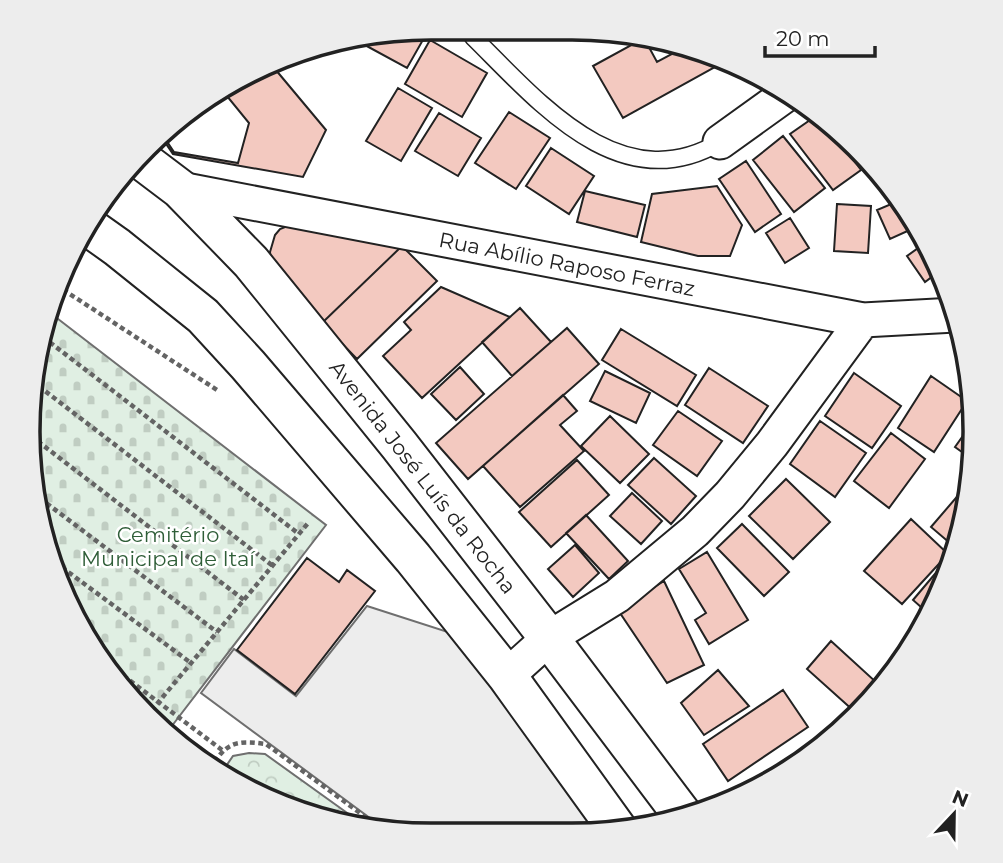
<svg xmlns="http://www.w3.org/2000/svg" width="1003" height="863" font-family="Montserrat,sans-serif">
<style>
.cemetery{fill:url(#cemetery-stones);stroke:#6f6f6f;stroke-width:2}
.park{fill:url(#park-crowns);stroke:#6f6f6f;stroke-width:2}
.parking{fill:#ededed;stroke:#6f6f6f;stroke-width:2}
.building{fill:#f3c9c0;stroke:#222;stroke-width:2}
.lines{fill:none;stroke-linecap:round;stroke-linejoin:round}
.service-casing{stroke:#222;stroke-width:19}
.minor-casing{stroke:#222;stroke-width:37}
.tertiary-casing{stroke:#222;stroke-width:42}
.path{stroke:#646464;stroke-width:4.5;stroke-dasharray:5 3.5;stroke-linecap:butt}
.service{stroke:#fff;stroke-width:16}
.minor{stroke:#fff;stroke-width:33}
.tertiary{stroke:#fff;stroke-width:38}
.labels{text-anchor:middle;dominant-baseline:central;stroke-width:5;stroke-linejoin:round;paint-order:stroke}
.street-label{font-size:21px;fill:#222;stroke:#fff}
.park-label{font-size:21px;fill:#2f5e38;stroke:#fff}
.rim{fill:none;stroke:#222;stroke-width:3.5}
</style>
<defs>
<pattern id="cemetery-stones" width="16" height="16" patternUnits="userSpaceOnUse" patternTransform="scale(1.75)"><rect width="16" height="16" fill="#e0efe3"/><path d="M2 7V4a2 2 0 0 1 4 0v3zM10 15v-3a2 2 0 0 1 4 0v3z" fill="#c0cdc2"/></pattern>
<pattern id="park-crowns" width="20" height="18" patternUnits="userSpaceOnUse" patternTransform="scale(1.75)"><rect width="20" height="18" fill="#e0efe3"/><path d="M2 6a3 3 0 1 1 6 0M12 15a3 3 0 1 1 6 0" fill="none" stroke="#c0cdc2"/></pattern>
</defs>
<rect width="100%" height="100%" fill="#fff"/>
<path class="cemetery" d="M49 312 326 525 168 731 146 717 96 655 50 562 31 484 32 378Z"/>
<path class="park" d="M249 753 265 754 357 820 277 804 224 769 233 756Z"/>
<path class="parking" d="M367 606 479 642 598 834 431 835 378 824 201 693 234 649 296 696Z"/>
<path class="building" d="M424 29 428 31 407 68 363 44 367 37Z
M644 38 657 62 681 49 712 58 717 66 623 118 593 66Z
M430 40 487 73 462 117 405 84Z
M270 63 326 130 303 177 173 154 162 138 164 137 174 152 238 163 249 123 222 90 253 70Z
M398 88 432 108 401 161 366 141Z
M509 112 550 138 516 189 475 163Z
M439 113 481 138 458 176 415 151Z
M813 118 835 135 861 170 833 190 790 134Z
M783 136 825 188 794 212 753 160Z
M551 148 594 176 569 214 526 186Z
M746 161 781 214 755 232 719 179Z
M876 167 893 197 889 200 870 172Z
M717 186 742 225 730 256H698L641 242 652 194Z
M585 191 645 205 637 237 577 222Z
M896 202 912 229 890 239 877 210Z
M837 204 871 206 868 253 834 251Z
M790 218 809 248 785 263 766 233Z
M290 225 402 246 322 323 271 261 270 252 275 235 280 229Z
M402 246 437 281 357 359 322 323Z
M921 246 937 273 925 282 907 256Z
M441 287 510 317 422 398 383 356 411 330 404 322Z
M520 308 551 342 512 376 482 342Z
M567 328 599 364 468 479 436 443Z
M621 329 696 375 677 406 602 360Z
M460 367 484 394 456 420 431 394Z
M709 368 768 406 743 443 685 405Z
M605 371 650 393 636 423 590 401Z
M854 373 901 406 872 448 825 416Z
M931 376 967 401 934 452 898 428Z
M563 395 577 411 560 425 584 451 520 507 483 466Z
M678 411 722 441 697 476 653 445Z
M610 416 649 454 620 483 581 446Z
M820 421 866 453 835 497 790 464Z
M970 426 974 457 973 460 955 447Z
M891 433 925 459 889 508 854 481Z
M654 458 696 496 671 524 628 485Z
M577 460 609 495 551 547 519 512Z
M786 479 830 522 793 559 749 516Z
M961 492 964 495 951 544 931 527Z
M632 493 662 521 641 544 610 516Z
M586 515 628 561 609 579 566 533Z
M911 519 948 554 902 604 864 571Z
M742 524 789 572 764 596 717 548Z
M575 545 599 573 573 597 548 569Z
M707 552 748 620 709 644 695 620 706 613 679 569Z
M307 558 339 582 347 570 375 591 295 694 237 650Z
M945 562 934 610 930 615 913 600Z
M664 581 704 665 667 683 618 610Z
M831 641 877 683 855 712 807 669Z
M718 670 749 706 704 735 681 703Z
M783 690 808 727 728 781 703 744Z"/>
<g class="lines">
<g class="service-casing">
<path id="service" d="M473 37C538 101 620 201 720 142"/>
</g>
<g class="minor-casing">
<path id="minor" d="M720 142 784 96
M180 189 863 320 955 315
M507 676 549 638 617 596 695 531 730 495 772 444 863 320"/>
</g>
<g class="tertiary-casing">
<path id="tertiary" d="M139 158 180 189 251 262 399 445 549 638 684 817
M86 225 117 247 203 316 248 365 413 558 507 676 618 830"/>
</g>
<path class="path" d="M56 285 217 390
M43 337 299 534
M32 381 273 566
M31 436 244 600
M33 493 217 632
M48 557 191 663
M96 655 222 750
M146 717 309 522
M215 762C228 740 242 741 266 744L375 824"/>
<use href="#service" class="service"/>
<use href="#minor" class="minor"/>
<use href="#tertiary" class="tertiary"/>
</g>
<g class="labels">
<g class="street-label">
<text transform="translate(567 264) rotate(11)">Rua Abílio Raposo Ferraz</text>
<text transform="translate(423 477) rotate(52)">Avenida José Luís da Rocha</text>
</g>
<g class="park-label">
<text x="168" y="534">Cemitério<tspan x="168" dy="24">Municipal de Itaí</tspan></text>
</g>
</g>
<path d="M0 0H1003V863H0ZM431 40H572A391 391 0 0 1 963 431V432A391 391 0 0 1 572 823H431A391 391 0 0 1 40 432V431A391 391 0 0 1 431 40Z" fill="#ededed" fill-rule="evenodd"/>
<path class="rim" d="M431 40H572A391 391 0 0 1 963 431V432A391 391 0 0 1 572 823H431A391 391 0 0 1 40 432V431A391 391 0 0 1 431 40Z"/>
<g transform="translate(954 814) rotate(22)" stroke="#ffffff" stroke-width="5" paint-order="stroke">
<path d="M0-5L12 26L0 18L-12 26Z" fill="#222222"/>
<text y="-10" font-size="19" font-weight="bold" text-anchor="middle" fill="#222222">N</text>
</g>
<path d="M765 46v10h110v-10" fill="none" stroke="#222222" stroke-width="3.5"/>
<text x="776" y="46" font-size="21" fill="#222222" stroke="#ffffff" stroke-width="5" paint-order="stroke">20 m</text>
</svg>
